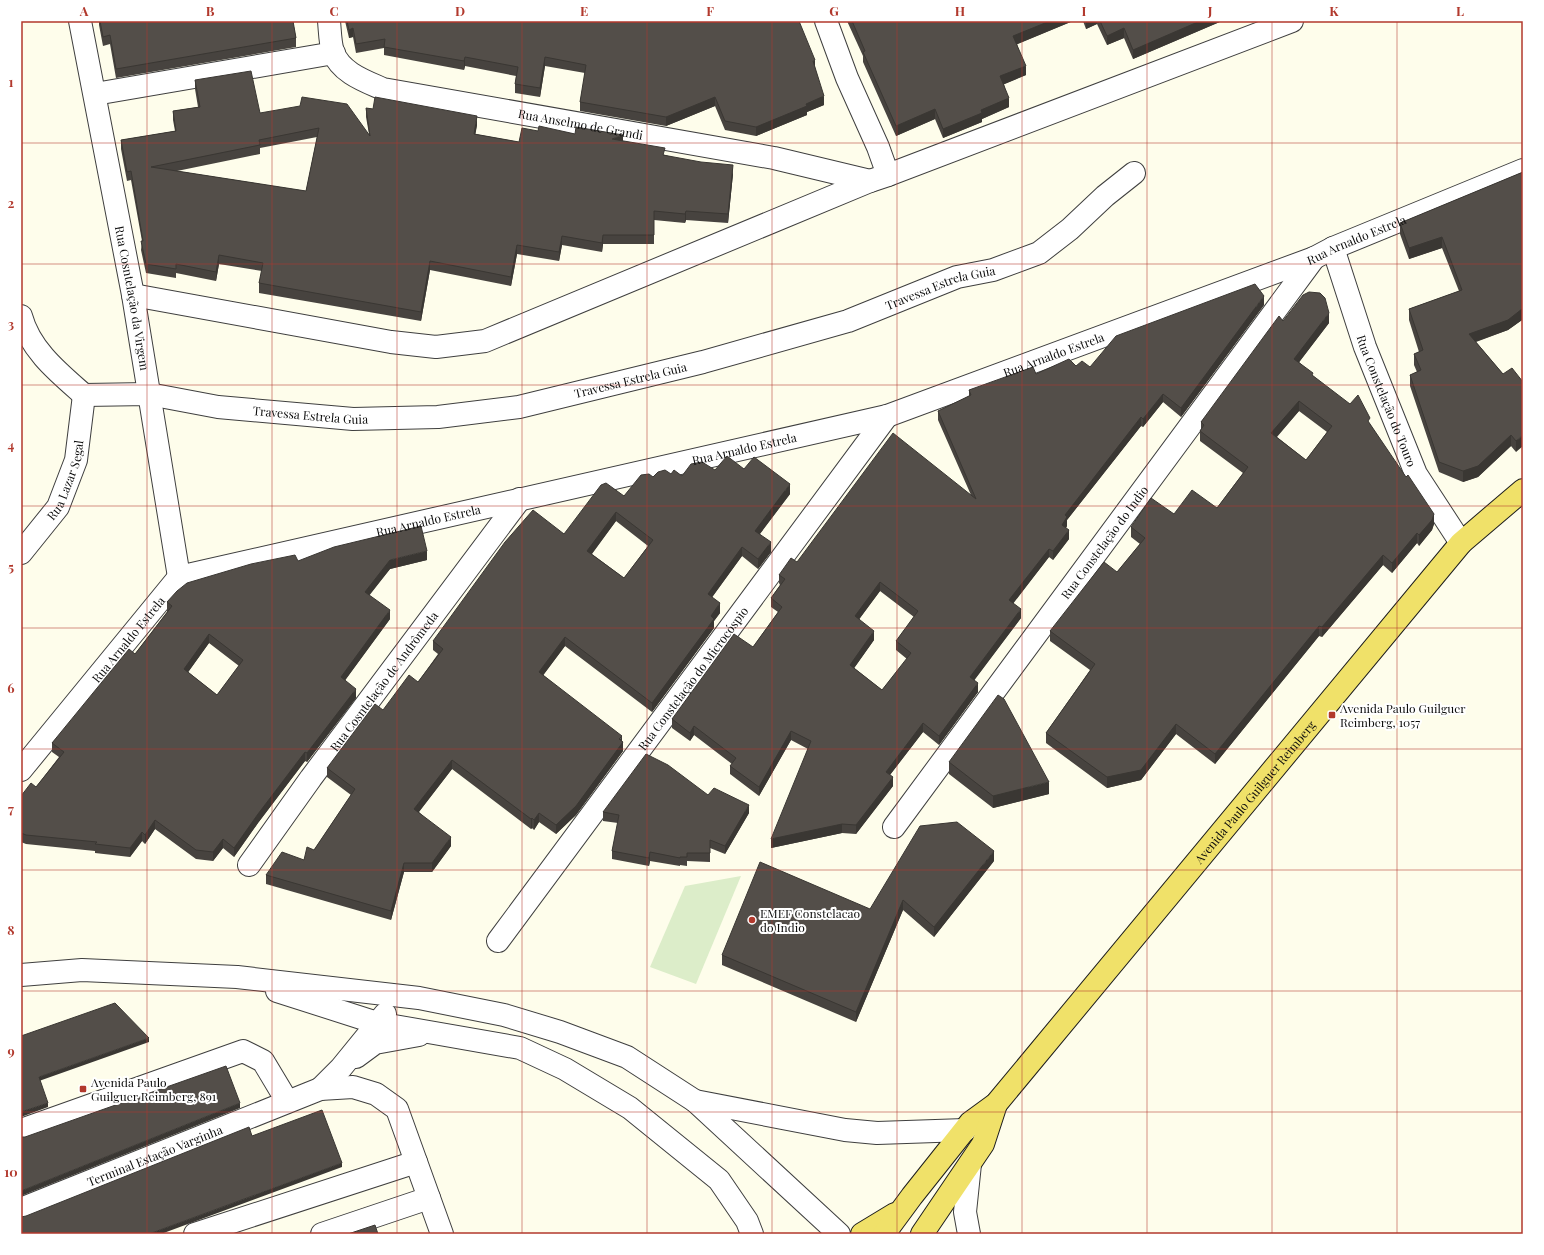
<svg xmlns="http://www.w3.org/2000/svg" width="1544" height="1255" font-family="'Playfair Display',serif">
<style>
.pitch{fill:#dcedc9}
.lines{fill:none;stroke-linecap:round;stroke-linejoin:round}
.minor-casing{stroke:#3f3f3f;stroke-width:24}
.major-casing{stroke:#1d1d1d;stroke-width:24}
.minor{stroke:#fff;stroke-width:22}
.major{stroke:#f0e169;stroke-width:22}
.wall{fill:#47433f;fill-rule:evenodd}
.shaded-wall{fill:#3a3733}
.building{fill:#534e49;stroke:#3a3733;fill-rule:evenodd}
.grid{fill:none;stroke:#b2392d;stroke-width:1;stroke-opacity:0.55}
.poi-dot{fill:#b2392d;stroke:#fff;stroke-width:1.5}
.labels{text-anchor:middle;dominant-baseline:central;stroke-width:4;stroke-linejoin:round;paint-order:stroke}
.street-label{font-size:12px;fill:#0c0c0c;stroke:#fff}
.poi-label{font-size:12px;fill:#0c0c0c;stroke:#fff;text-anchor:start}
.neatline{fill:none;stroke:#b2392d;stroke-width:1.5}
.grid-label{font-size:13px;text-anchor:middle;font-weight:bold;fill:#b2392d}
</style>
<rect width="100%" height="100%" fill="#fefdeb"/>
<path class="pitch" d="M741 876 696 984 650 967 685 886Z"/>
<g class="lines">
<g class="minor-casing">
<g id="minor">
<path id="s1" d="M80 21 133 295 179 577"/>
<path id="s2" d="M329 21C330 31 330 43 333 52 341 73 365 81 383 89L774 158 870 181"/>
<path d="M826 21 847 78 878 147 888 175"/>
<path d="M95 94 334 53"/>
<path id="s3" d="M1333 248 1365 347 1416 474 1461 543"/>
<path d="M133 295 391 342 436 347 485 341 870 181 888 175 1292 21"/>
<path d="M21 316C30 350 59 373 84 395"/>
<path id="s4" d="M84 395 149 394 218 407 353 419 438 417 519 407 703 362 848 321 957 277 993 270 1039 253 1070 229 1105 196 1134 173"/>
<path id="s5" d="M21 553 58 507 76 460 84 395"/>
<path id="s6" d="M21 770 179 577 887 416 1314 258 1333 248 1523 170"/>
<path id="s7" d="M894 827 1314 258"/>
<path id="s8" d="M249 865 311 778 520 499"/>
<path id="s9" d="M498 941 887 416"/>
<path d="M21 975 82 970 237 977 419 998 504 1015 560 1032 627 1057 695 1101 839 1234"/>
<path d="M277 991 377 1023 520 1048 565 1069 630 1108 719 1180 747 1221 752 1234"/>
<path d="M356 1057 375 1043 419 1035"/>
<path d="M320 1089 341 1068 385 1014"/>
<path d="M695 1101 845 1130 877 1133 965 1130"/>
<path d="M21 1130 243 1051 263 1061 287 1101"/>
<path id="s10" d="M21 1209 320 1089 353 1087 376 1094 397 1109 442 1234"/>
<path d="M195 1234 416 1162"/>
<path d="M322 1234 429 1198"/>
<path d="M969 1234 965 1212 970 1164"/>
</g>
</g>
<g class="major-casing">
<g id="major">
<path d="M862 1234 895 1214"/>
<path id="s11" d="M884 1234 912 1196 970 1123 996 1104 1461 543 1523 490"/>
<path d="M922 1234 983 1144 996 1104"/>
</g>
</g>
<use href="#minor" class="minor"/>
<use href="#major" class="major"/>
</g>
<path class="wall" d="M99 21H293L296 38V47L116 78 110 44 103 46 99 25Z
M345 21H799L815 67 824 105 807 112V115L756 136 725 130 715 106 666 126 580 111V102L585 73 545 66 540 97 515 93V84L516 76 465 66 464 70 384 55V48L356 53 353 37 349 38Z
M847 21H1073L1017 44 1026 75 1004 84 1009 107 982 119V122L943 138 935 119 896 136 863 62V56Z
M1083 21H1222L1133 59 1124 38 1107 45 1097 24 1086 29Z
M195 80 260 113 369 134 366 117V108L477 125 475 134 519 142 538 131 575 134 623 141 665 155 733 174 728 223 686 220 685 223 654 220V244H603L602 252 562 245 559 261 517 254 511 286 430 270 421 321 259 293V283L262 271 219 264 216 281 176 273V278L146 273 141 250 142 241 131 180 127 181 121 149V140L175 131 173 120V111L198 107 195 89ZM317 137 306 191 177 171 260 154V148Z
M1523 172V321L1522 320 1508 330 1476 342 1503 374 1523 382 1516 452 1511 446 1478 477 1463 482 1439 472 1410 386V375L1417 372 1414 365V354L1419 352 1409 320V309L1459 291 1442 248 1409 259 1400 234V223Z
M1264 305 1181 417 1163 402 1143 427 1141 426 1067 520V526L1066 528 1069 539 1053 560 1049 557 1013 603 1021 618 974 680 978 692 939 745 923 732 890 775 893 786 856 834 842 833 771 848 808 749 791 740 759 796 730 774V766L732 764 694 735 690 741 672 728V719L753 647 778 612 771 607V598L780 585 779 583V575L797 562 971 495 938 420V411L969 396V390L1036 374 1076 366 1090 367ZM880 591 914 617 896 641V650L907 659 882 690 854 668 874 640 859 619Z
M1283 321 1329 323 1299 362 1313 376 1370 424 1434 524 1432 530 1419 546 1417 543 1392 573 1383 565 1322 637 1319 636 1215 764 1176 734 1141 780 1107 788 1046 743V733L1090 670 1050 641V631L1117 572 1140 544 1131 537V527L1174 514 1217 508 1243 473 1200 441V431L1201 429V422ZM1299 411 1327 432 1306 460 1277 437Z
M744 469 790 494 760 534 771 552 758 569 742 556 712 597 720 613 714 621V628L652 712 565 646 543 675 622 741 623 751 576 815 556 834 539 822 534 830 532 828 531 829 452 769 419 812 451 846 432 872H404L391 920 266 884V875L304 860 314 850 351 795 327 777V768L383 710 418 682 438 654 433 650V641L564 534 653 477 671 474 682 476 715 470ZM616 521 648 546 624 578 592 554Z
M427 560 390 569 369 595 390 619 345 680 356 698 307 762 305 761 258 823 234 857 223 848 213 861 196 859 155 829 145 844 142 841 130 857 95 853V851L26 844 21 842V796L36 787 59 757 52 752V743L135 654 167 612V602L298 561ZM209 643 239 666 217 695 188 672Z
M949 762 1049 794 993 808 949 774Z
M708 795 749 813 725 854 710 848V862L687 861V866L680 865V866L650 861 649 866 612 859V851L618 823 603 821V812Z
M994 861 934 937 903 910 856 1022 722 965V955L870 909Z"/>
<path class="shaded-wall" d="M1050 21H1073L1013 46V36Z
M1086 21H1097V24L1086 29Z
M1200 21H1222L1133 59V50Z
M353 28V37L349 38V30Z
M1124 28V38L1107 45V36Z
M465 57V66L464 70V61Z
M545 57V66L540 97V88Z
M815 60V69L813 61Z
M1026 66V75L1000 86V76Z
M824 96V105L807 112V115L756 136V127L806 104Z
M715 97V106L666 126V117Z
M1009 98V107L982 119V122L943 138V129L981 110Z
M935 109V119L896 136V126Z
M477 116V125L474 143V134Z
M623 135V144L612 139Z
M733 165V174L728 223V214Z
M686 211V220L685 223V214Z
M603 235V244L602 252V243Z
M562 236V245L559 261V252Z
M1442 237V248L1409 259V248Z
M517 245V254L511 286V277Z
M219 255V264L216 281V272Z
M430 261V270L421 321V312Z
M1264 296V305L1181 417V408Z
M1522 309V320L1508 330 1469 344V334Z
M1329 313V323L1294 369V359Z
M1163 394V402L1143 427V419Z
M1299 401V411L1271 443V433Z
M1141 417V426L1067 520V526L1062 533V525L1065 515Z
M1511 435V446L1478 477 1463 482V471Z
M1523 435V446L1516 452V441Z
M790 484V494L755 540V531Z
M616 512V521L587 560V551Z
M1434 514V524L1432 530 1419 546V535Z
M1069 530V539L1053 560V551Z
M1417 533V543L1392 573V563Z
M771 542V552L758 569V559Z
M742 547V556L708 603V594Z
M1049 549V557L1009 609V600Z
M427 551V560L390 569 365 601V592L390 560Z
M1383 555V565L1322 637V627Z
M880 582V591L855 625V616Z
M720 603V613L714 621V628L652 712V703L711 616Z
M1021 609V618L970 686V677Z
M390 610V619L341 686V677Z
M1319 626V636L1215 764V754Z
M874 631V640L850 674V665Z
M209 634V643L184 678V669Z
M565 637V646L539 681V672Z
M978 683V692L939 745V736Z
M356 689V698L307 762V753Z
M923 723V732L886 780V772Z
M1176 724V734L1141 780 1107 788V777Z
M694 726V735L690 741V733Z
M791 731V740L759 796V787Z
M622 736V743L623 742V751L576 815 556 834V825Z
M305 752V761L258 823 234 857V848L258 814Z
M452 760V769L414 818V809Z
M893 777V786L856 834V825Z
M1049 782V794L993 808V796Z
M749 805V813L725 854V846Z
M539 813V822L534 830V820Z
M532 818V828L531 829V819Z
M155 820V829L145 844V835Z
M842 824V833L771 848V839Z
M142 832V841L130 857V848Z
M451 837V846L432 872V863Z
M223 839V848L213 861V852Z
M994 851V861L934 937V927Z
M650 852V861L649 866V858Z
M404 863V872L391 920V911Z
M903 900V910L856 1022V1012Z
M149 1038V1042L39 1081V1077Z
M48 1103V1107L21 1117V1112Z
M240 1103V1108L21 1196V1191Z
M342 1163V1167L161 1234H149Z"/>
<path class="building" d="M100 21H293L296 38 116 69 110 35 103 37Z
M347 21H799L815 60 813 61 824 96 806 104 807 106 756 127 725 121 715 97 666 117 580 102 586 65 545 57 540 88 515 84 518 67 465 57 464 61 384 47 385 39 356 44 353 28 349 30Z
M852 21H1050L1013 36 1026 66 1000 76 1009 98 981 110 982 113 943 129 935 109 896 126 863 52 865 51Z
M1100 21H1200L1133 50 1124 28 1107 36Z
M251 71 260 113 300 106 302 97 347 104 370 136 366 108 373 109 375 97 477 116 474 134 519 142 522 128 538 131 539 126 575 134 576 127 623 135 612 139 665 148 663 155 701 162 733 165 728 214 686 211 685 214 654 211V235H603L602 243 562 236 559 252 517 245 511 277 430 261 421 312 259 283 263 263 219 255 216 272 176 264V269L146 264 141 241H143L131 171 127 172 121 140 176 131 173 111 200 107 195 80ZM319 128 306 191 151 167 260 145 259 140Z
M1523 172V311L1522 309 1508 320 1469 334 1503 374 1512 368 1523 382V435L1516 441 1511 435 1478 466 1463 471 1439 462 1410 375 1421 370 1414 354 1423 350 1409 309 1462 290 1442 237 1409 248 1400 223Z
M1255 284 1264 296 1181 408 1163 394 1143 419 1141 417 1065 515 1067 517 1062 525 1069 530 1053 551 1049 549 1009 600 1021 609 970 677 978 683 939 736 923 723 886 772 893 777 856 825 842 824 771 839 811 741 791 731 759 787 730 766 736 758 694 726 690 733 672 719 734 634 753 647 782 607 771 598 785 579 779 575 791 558 797 562 893 433 976 499 938 411 971 395 969 390 1033 367 1036 374 1069 359 1076 366 1082 361 1090 367 1116 336ZM880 582 918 611 896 641 911 653 882 690 850 665 874 631 855 616Z
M1309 292 1320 293 1325 298 1329 313 1294 359 1313 373 1312 375 1350 404 1358 395 1370 418 1368 421 1406 477 1408 475 1434 514 1432 520 1419 535 1417 533 1392 563 1383 555 1322 627 1319 626 1215 754 1176 724 1141 770 1107 777 1046 733 1095 664 1050 631 1104 562 1117 572 1145 538 1131 527 1151 498 1174 514 1192 490 1217 508 1248 467 1200 431 1204 425 1201 422 1279 316 1283 321 1303 295ZM1299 401 1332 426 1306 460 1271 433Z
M727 456 744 469 754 457 790 484 755 531 771 542 758 559 742 547 708 594 720 603 711 616 714 619 652 703 565 637 539 672 622 736 619 739 623 742 576 806 556 825 539 813 534 820 532 818 531 819 452 760 414 809 451 837 432 863H404L391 911 266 875 282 852 304 860 307 847 314 850 355 789 327 768 375 704 383 710 409 675 418 682 443 649 433 641 505 542 533 510 564 534 601 485 606 483 624 496 641 475 649 474 653 477 658 472 665 470 671 474 674 470 682 476 691 464 702 462 715 470ZM616 512 653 540 624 578 587 551Z
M421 526 427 551 390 560 365 592 390 610 341 677 356 689 307 753 305 752 258 814 234 848 223 839 213 852 196 850 155 820 145 835 142 832 130 848 95 844 97 842 26 835 21 833V796L31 783 36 787 64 752 52 743 129 649 135 654 172 606 167 602 177 591 187 583 251 564 295 555 298 561 334 547ZM209 634 243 660 217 695 184 669Z
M998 695 1004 699 1049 782 993 796 949 762Z
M646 754 668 765 708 795 714 788 749 805 725 846 710 840V853H687V857H680V858L650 852 649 858 612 851 619 815 603 812Z
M957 822 994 851 934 927 903 900 856 1012 722 955 760 862 870 909 920 826Z
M115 1003 149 1038 39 1077 48 1103 21 1112V1036Z
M226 1066 240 1103 21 1191V1137H25Z
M322 1110 342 1163 149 1234H21V1217L26 1216 249 1127 252 1136Z
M375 1225 378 1234H348Z"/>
<path class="grid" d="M147 21V1234M272 21V1234M397 21V1234M522 21V1234M647 21V1234M772 21V1234M897 21V1234M1022 21V1234M1147 21V1234M1272 21V1234M1397 21V1234M21 143H1523M21 264H1523M21 385H1523M21 506H1523M21 628H1523M21 749H1523M21 870H1523M21 991H1523M21 1112H1523"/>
<g class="poi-dot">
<rect x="1328" y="711" width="8" height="8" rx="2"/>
<circle cx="752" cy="920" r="4"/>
<rect x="79" y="1085" width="8" height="8" rx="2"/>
</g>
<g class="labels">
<g class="street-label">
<text stroke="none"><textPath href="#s2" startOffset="296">Rua Anselmo de Grandi</textPath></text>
<text stroke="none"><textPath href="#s6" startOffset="1477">Rua Arnaldo Estrela</textPath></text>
<text stroke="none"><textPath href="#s4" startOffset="876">Travessa Estrela Guia</textPath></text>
<text stroke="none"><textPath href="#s1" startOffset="282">Rua Cosntelação da Virgem</textPath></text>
<text stroke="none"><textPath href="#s6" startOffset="1153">Rua Arnaldo Estrela</textPath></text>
<text stroke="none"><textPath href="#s4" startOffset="552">Travessa Estrela Guia</textPath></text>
<text stroke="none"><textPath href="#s3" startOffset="162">Rua Constelação do Touro</textPath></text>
<text stroke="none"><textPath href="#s4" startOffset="228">Travessa Estrela Guia</textPath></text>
<text stroke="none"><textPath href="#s6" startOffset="829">Rua Arnaldo Estrela</textPath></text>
<text stroke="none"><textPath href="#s5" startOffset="87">Rua Lazar Segal</textPath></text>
<text stroke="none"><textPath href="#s6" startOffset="505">Rua Arnaldo Estrela</textPath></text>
<text stroke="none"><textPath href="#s7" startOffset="354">Rua Constelação do Indio</textPath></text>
<text stroke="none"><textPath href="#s6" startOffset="169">Rua Arnaldo Estrela</textPath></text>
<text stroke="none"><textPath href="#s9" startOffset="327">Rua Constelação do Microcóspio</textPath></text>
<text stroke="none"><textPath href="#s8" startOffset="228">Rua Cosntelação de Andrômeda</textPath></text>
<text stroke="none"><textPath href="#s11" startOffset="578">Avenida Paulo Guilguer Reimberg</textPath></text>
<text stroke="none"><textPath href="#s10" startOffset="144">Terminal Estação Varginha</textPath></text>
</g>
<g class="poi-label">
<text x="1340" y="708">Avenida Paulo Guilguer<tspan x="1340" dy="14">Reimberg, 1057</tspan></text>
<text x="760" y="913">EMEF Constelacao<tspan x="760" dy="14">do Indio</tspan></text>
<text x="91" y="1082">Avenida Paulo<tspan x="91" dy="14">Guilguer Reimberg, 891</tspan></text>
</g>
</g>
<rect width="1544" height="1255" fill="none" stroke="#ffffff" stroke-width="44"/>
<rect x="22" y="22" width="1500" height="1211" class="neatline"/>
<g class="grid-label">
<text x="84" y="16">A</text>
<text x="210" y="16">B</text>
<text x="334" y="16">C</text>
<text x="460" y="16">D</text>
<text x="584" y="16">E</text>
<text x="710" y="16">F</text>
<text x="834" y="16">G</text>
<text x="960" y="16">H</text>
<text x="1084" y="16">I</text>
<text x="1210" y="16">J</text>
<text x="1334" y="16">K</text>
<text x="1460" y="16">L</text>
<text x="11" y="87">1</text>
<text x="11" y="208">2</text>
<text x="11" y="329">3</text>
<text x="11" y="450">4</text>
<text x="11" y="572">5</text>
<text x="11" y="693">6</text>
<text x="11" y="814">7</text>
<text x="11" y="935">8</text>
<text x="11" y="1056">9</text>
<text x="11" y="1177">10</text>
</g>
</svg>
